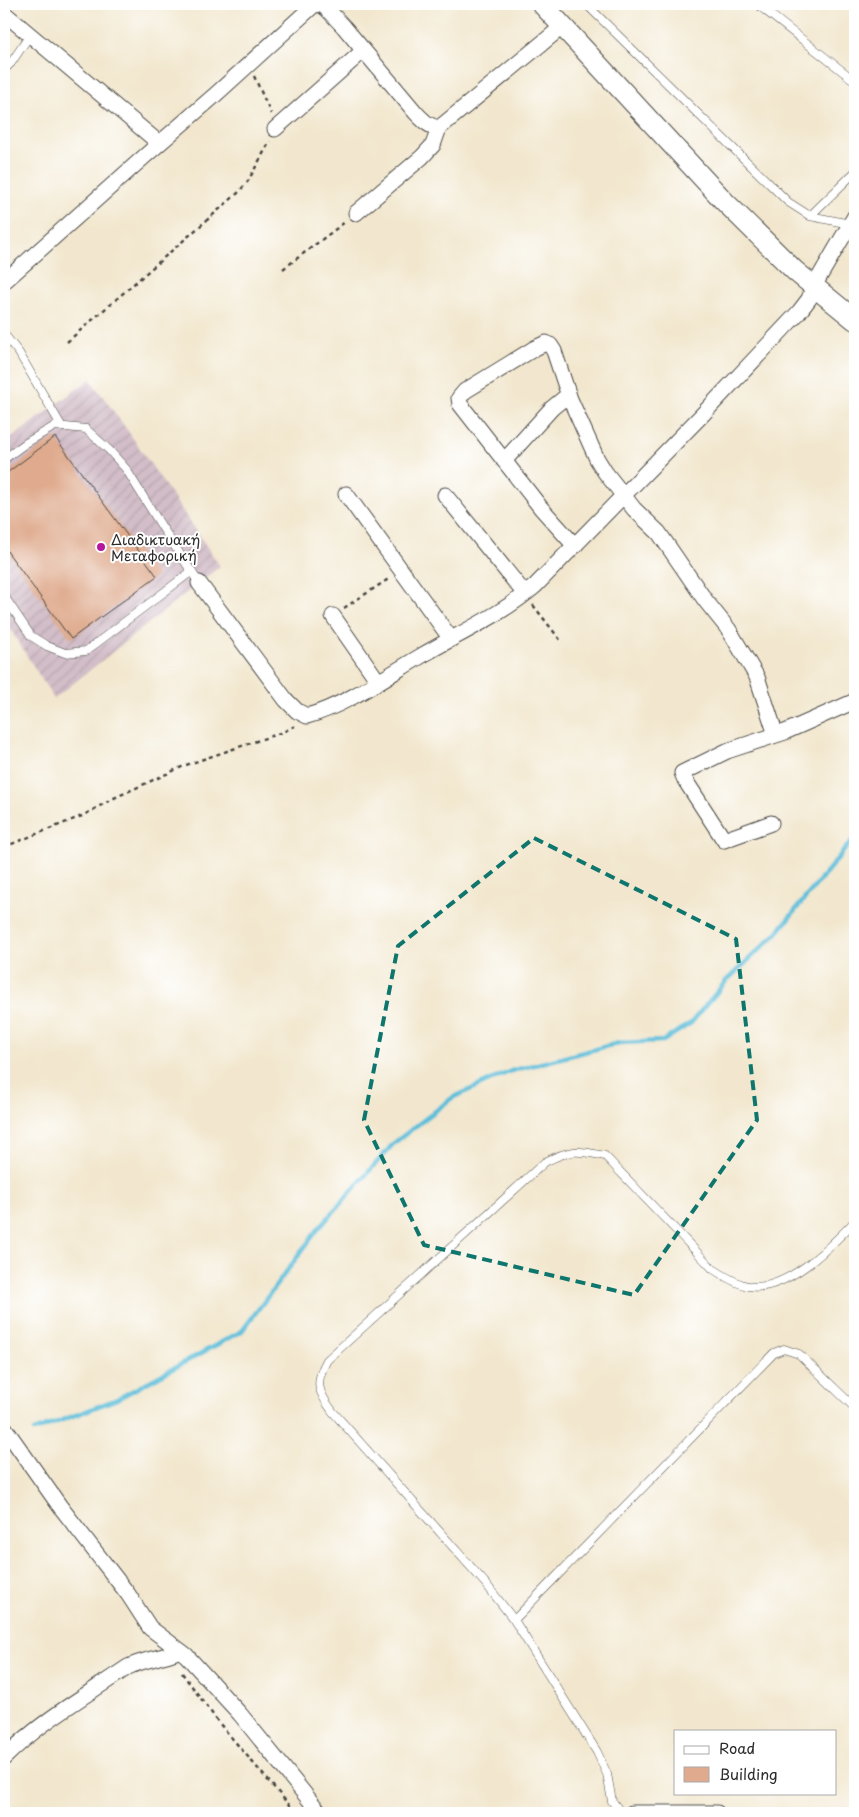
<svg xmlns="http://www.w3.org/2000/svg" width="859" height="1817" font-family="'Playpen Sans',sans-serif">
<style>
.industrial{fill:url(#industrial-furrows)}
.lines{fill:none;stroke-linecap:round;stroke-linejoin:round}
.stream{stroke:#5bbeda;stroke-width:4.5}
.building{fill:#dfaa8d}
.lane-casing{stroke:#494743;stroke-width:9}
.street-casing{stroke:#494743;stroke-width:17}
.secondary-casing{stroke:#494743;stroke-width:22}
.path{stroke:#494743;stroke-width:2.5;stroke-dasharray:4 4;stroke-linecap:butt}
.lane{stroke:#fff;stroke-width:8}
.street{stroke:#fff;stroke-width:15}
.secondary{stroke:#fff;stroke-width:20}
.marked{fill:none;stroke:#0f766e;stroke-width:4;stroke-dasharray:10 6;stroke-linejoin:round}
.poi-dot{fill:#b5179e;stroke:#fff;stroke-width:2}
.labels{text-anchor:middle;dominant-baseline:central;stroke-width:4;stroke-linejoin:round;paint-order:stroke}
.poi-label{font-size:14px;fill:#2b2b2b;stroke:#fff;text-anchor:start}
</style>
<defs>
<pattern id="industrial-furrows" width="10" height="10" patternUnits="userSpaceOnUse" patternTransform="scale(1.25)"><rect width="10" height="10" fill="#d2bdc8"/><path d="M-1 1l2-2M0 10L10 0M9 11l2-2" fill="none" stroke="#b4a3ac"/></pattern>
</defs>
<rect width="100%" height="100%" fill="#fff"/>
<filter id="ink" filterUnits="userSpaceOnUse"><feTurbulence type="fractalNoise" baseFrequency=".02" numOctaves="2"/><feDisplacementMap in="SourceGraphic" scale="10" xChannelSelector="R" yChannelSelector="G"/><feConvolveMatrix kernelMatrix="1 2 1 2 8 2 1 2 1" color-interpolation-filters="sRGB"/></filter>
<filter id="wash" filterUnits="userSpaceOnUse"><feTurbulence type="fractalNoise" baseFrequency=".0096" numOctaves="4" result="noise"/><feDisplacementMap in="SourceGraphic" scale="20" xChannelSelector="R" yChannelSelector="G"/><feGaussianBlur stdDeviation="1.12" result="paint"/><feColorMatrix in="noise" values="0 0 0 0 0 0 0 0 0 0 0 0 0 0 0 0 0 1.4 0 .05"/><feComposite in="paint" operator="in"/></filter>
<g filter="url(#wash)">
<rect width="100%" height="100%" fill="#f2e7ce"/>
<path class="industrial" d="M90 379 128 431 220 566 54 699 4 619V444Z"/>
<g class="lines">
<path class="stream" d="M34 1431 117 1399 242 1331 319 1228 394 1143 452 1098 511 1071 619 1043 663 1041 691 1023 727 980 776 934 855 837"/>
</g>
<g id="blocks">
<path class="building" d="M55 437 157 576 71 639 4 547V475Z"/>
</g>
</g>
<g filter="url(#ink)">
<use href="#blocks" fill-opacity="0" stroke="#494743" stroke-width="1"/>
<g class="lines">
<g class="lane-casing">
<path id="lane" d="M586 4 788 202 810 216 850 224
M757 4 855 81
M4 70 11 63 30 35
M810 216 855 172
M4 334 19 353 62 427
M4 459 26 443 55 426 86 429 109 450 126 469 162 527 199 583
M4 596 31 636 47 646 65 653 86 651 192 571
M514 1620 774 1353 784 1349 799 1354 855 1408
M621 1813 612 1801 607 1774 597 1752 514 1620 486 1584 333 1412C318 1392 314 1383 327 1360L545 1162C571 1149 576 1150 605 1156L713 1269C723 1275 733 1282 744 1285 782 1297 831 1246 855 1221"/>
</g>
<g class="street-casing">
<path id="street" d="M4 13 159 143
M275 129 363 51
M356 213 422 157 433 145 439 128
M6 280 145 156 214 96 315 4 322 5 327 9 344 27 416 113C423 120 429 127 439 128L563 26
M504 461 552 408 568 395
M346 494 451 639
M445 495 525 594
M575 546 541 508 460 404 459 398 465 391 535 348 546 343 550 345 554 351 570 399 597 459 605 472 634 509 659 533 705 600 729 630 757 677 776 735
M199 583 286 700 297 711 307 716C344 706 387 676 421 656 460 633 501 615 535 586L703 414 799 312 809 299 814 286 855 216
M333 616 378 681
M771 823 724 840 685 780 682 773 727 751 785 732 855 701
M4 1427 59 1505 128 1594 150 1628 186 1655 240 1714 320 1813
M4 1758C41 1721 85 1696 128 1667 144 1659 162 1658 178 1651
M632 1813H717"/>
</g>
<g class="secondary-casing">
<path id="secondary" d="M542 4 724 201 795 271 855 320"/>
</g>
<path class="path" d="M254 76 271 114
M283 269 345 222
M67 342 238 193 248 181 270 141
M533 605 561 641
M344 608 390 578
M4 847 82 816 114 798 186 765 283 732 295 726
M182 1673 219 1723 296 1813"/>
<use href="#lane" class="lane"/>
<use href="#street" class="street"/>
<use href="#secondary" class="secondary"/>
</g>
</g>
<path class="marked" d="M534 838 736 939 757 1120 634 1295 424 1245 364 1120 398 946Z"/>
<circle class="poi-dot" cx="101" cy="547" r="5"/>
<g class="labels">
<g class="poi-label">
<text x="111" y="539">Διαδικτυακή<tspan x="111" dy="16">Μεταφορική</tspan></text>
</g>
</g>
<rect width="859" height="1817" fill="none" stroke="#fff" stroke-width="20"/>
<rect x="674" y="1730" width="162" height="65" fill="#ffffff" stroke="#aaaaaa"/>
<rect x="684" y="1746" width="25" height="8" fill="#ffffff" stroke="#aaaaaa"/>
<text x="719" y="1754" font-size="15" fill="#2b2b2b">Road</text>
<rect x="684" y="1767" width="25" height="15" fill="#dfaa8d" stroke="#aaaaaa"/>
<text x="719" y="1780" font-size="15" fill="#2b2b2b">Building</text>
</svg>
